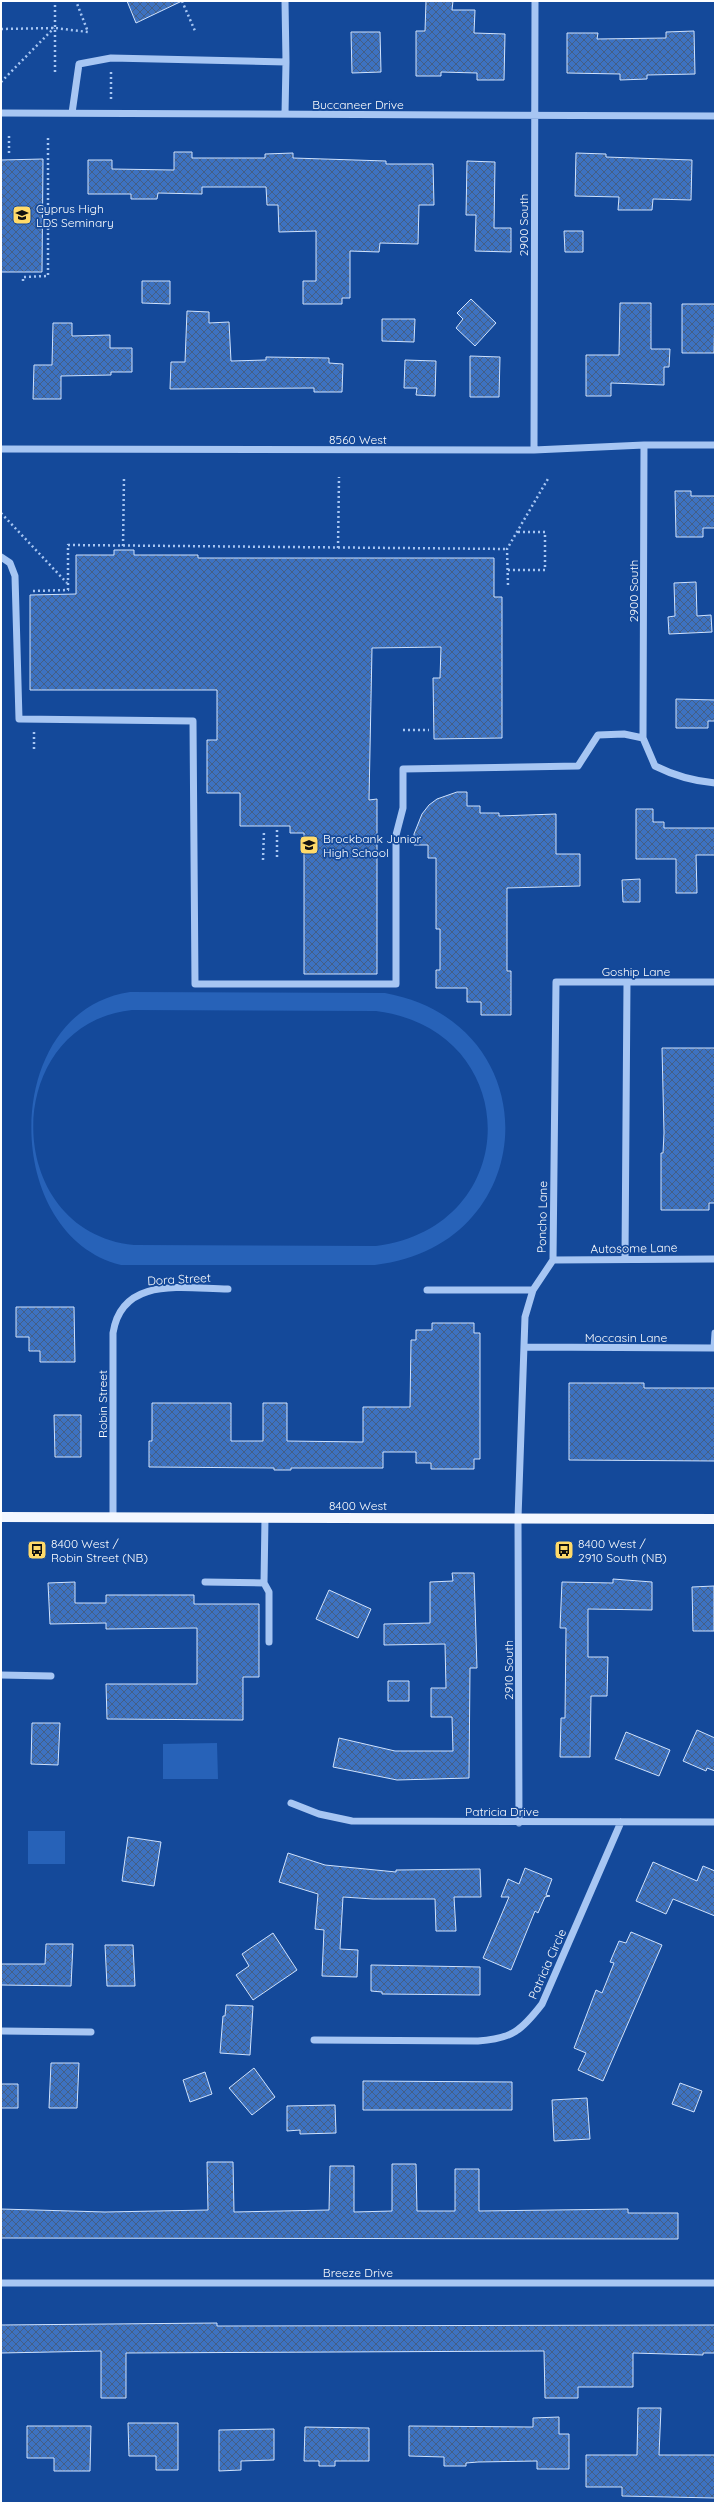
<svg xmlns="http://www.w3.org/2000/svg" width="716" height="2504" font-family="Quicksand,sans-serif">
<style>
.green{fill:#2762b8;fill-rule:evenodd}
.building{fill:url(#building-cross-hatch);stroke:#cfe2fd}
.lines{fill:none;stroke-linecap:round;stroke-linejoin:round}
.path{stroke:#a7c6f3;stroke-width:2.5;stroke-dasharray:2 3;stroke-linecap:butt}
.minor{stroke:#a7c6f3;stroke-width:7}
.major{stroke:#f3f7ff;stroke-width:10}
.labels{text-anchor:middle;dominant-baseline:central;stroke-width:3.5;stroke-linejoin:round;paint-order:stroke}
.street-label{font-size:12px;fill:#fff;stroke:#14499a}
.poi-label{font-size:12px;fill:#fff;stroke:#14499a;text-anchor:start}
</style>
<defs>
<pattern id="building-cross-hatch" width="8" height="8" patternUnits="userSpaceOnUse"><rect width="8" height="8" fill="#3d72c1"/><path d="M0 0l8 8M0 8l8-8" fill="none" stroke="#445f86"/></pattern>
</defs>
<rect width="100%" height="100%" fill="#14499a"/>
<path class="green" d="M130 992 385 993C551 1023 543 1246 375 1265H121C0 1235 0 1011 130 992ZM132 1010 376 1011C525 1030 525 1227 376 1246L134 1245C0 1231 0 1024 132 1010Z
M217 1743 218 1779H163V1744Z
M28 1831H65V1864H28Z"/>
<path class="building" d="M127 1H182L136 23Z
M426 1H453L452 10H475L474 33 505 34 504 80H477V73L441 72V76H416V31H425Z
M694 31 695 74 647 75V79L620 80V74L567 73V33H598L597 39 666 38V32Z
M351 32H380L381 72 352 73Z
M174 152H192V158H265V154L293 153V158L386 161V164H433L434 205H419L418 244 380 243 379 252 350 251V298H342V304H303V281H316V231L279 232 278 205H267L266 187H202V194L158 193 157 199H131V194H88V160H112V169L174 170Z
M576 153 606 154V157L692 160 691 200 653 199 652 210H618L619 197 575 196Z
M43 159 42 272H1V160Z
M467 161 495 162 494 228H511V252L475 251 476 215H466Z
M564 231H583V252H565Z
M142 281H170V304L142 303Z
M471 299 496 323 475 346 456 328 463 319 457 313Z
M620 303H651V349H670L669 367H664V385L611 383V396H586V355H619Z
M682 304H715L714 353H682Z
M187 311 209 312V323L229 322 231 361 266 360V357L329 358V363L343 364 342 392H314V388L170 389 171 362H185Z
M382 319H415L414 342 382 341Z
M53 323H72V336L110 335V348H132V372H111V375L61 376V399H33L34 365H52Z
M470 356 500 357 499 397H470Z
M405 360 436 361 435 396 416 395 417 388H404Z
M675 491H691V496H715V528H703V537H676Z
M114 550H134V555H198V558H494V597H502V738L434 739 433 678H440L441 647 372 648 369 800 377 799V974H304V833H290V826H240V793H207V740H217V690H30V595L76 594V555H114Z
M696 582 697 616 711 615 712 632 669 634 668 617 675 616 674 583Z
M676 699 715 700V721H708V728H676Z
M457 792H467V806H480V813H499V816L556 814V854H580V886L507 888V971H511V1015H481V1002H467V988H436V970H440V929H436V858H428V845H414V834L422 814 429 805 437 799Z
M636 809H653V822H664V828H715V855H696L697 893H676V859H636Z
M640 879V902H623L622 880Z
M662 1048H715V1203H709V1210H661V1153H663L664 1133Z
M16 1307H74L75 1362H40V1351H29V1337H16Z
M432 1323H474V1333H480V1459H474V1469H431V1463H416V1452H383V1468H291V1470H274V1468L149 1467V1441H152V1403H231V1441H263V1403H287V1441L363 1442V1407H410L411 1340H416V1330H432Z
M569 1383H644V1388H715V1461L569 1460Z
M54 1415H81V1457H55Z
M452 1573H474L477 1668H470L469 1778 397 1780 333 1767 339 1738 395 1751H453L452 1717H431V1688H446L445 1644 384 1645V1624L430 1623V1582L453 1581Z
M613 1579 652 1582V1610L588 1609V1657H608L607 1696H591L590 1757H560L561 1718H565L566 1628H560L562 1582 613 1583Z
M75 1582V1603H106V1595H194V1604H259V1677H243V1720L107 1719 106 1684H197V1628L106 1629V1623L50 1624 48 1583Z
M714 1586V1631H693L692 1587Z
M329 1590 371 1609 358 1638 316 1619Z
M388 1681H409V1701H388Z
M32 1723H60L58 1765 31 1764Z
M697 1730 715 1738V1771L707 1768 706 1771 683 1761Z
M626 1732 670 1750 659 1776 615 1759Z
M128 1837 161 1842 154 1886 122 1881Z
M288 1853 325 1865 396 1872V1870L480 1869 481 1897H454L456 1931H436L435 1899H373L343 1897 340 1949 358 1950 357 1977 322 1976 324 1930 315 1929 318 1894 279 1882Z
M653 1862 697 1881 703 1866 715 1871V1916L673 1899 666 1914 636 1901Z
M525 1868 552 1879 546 1895 550 1896 545 1897 538 1913 535 1911 511 1970 483 1958 509 1897H501L508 1879 519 1884Z
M631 1932 662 1945 603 2081 578 2070 586 2053 574 2048 596 1990 602 1993 614 1963 610 1962 619 1941 626 1943Z
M273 1933 297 1970 253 2000 236 1975 249 1966 242 1954Z
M46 1944H73L71 1986 1 1985V1964H45Z
M105 1945H133L135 1986H107Z
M371 1965 480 1967V1995L382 1994V1992L371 1991Z
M226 2005 253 2006 250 2055 220 2053 223 2016H225Z
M51 2063H79L77 2108H49Z
M254 2068 275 2097 252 2115 229 2088Z
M205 2072 212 2094 190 2102 183 2080Z
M363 2081 512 2082V2110H363Z
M680 2083 702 2091 694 2112 672 2104Z
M1 2084H18V2108H1Z
M587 2098 590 2139 554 2141 552 2100Z
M335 2105 336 2133 300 2134V2130L287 2131V2106Z
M207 2162H233L234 2212 329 2210 330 2166H354V2212L392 2211V2164H416L417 2211H455V2169H479V2211L628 2209V2213H678V2239L1 2238V2209L105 2212 208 2210Z
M217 2323V2326L715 2325V2353H703V2355L633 2353V2387H578V2398H545L544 2351 126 2353V2398H101V2351L1 2353V2325Z
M638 2408H661L659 2455H715V2498L622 2496V2487H586V2455H637Z
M559 2417V2434H569V2469H537V2461L478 2462 466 2463V2466H444V2457L409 2456V2426L533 2427V2418Z
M128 2423H178V2470H156V2456H129Z
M27 2426H91L90 2471H54V2458H27Z
M305 2427 369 2428V2461H335V2466H319V2461H304Z
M274 2429V2460L241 2461V2470L219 2471V2430Z"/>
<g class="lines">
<path class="path" d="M182 1 195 31
M1 29 55 28 88 32 76 1
M55 72V1
M111 72V99
M1 82 54 28
M9 136V156
M23 281V277L48 276V136
M1 513 67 583
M123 546 124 477
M338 548 339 477
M508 570H545V532H517
M508 585 507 549 549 477
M33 591 68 590V545L507 549
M403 730H429
M34 732V752
M277 830V860
M263 860 264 831"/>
<path class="minor" d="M1 113 715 116
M72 113 79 64 111 58 286 62 285 1
M285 114 286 62
M644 445 643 738 655 766C675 776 693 781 715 783
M1 449 534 450 644 445H715
M534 450 535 1
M1 557 10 563 15 576 19 719 193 721 195 984H396V835L403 808V769L578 766 598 735 624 734 643 738
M625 1259 627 982
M553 1260 715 1259
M427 1290H533
M524 1347 714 1348 715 1333
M113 1517V1333C122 1275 185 1289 228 1289
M205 1582 264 1583 265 1518
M264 1583 269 1592V1642
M1 1675 51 1676
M291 1803 319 1814 352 1821 715 1822
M519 1823 518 1518 525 1317 533 1290 553 1260 556 982H715
M1 2031 91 2032
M314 2040 478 2041C512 2039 522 2030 542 2004L621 1822
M1 2283H715"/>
<path class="major" d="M1 1517 715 1519"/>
</g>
<defs>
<g id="school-square" transform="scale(1)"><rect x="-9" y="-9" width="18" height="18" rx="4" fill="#ffda69" stroke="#14499a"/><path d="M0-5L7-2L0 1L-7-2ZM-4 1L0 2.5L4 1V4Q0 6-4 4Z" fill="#111"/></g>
<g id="bus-square" transform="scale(1)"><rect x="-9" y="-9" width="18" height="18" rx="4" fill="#ffda69" stroke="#14499a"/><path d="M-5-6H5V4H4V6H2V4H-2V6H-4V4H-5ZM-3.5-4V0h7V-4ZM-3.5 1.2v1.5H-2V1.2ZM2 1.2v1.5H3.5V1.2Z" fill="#111"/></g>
</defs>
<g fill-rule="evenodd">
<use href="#school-square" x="22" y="215"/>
<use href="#school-square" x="309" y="845"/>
<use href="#bus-square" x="37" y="1550"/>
<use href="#bus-square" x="564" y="1550"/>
</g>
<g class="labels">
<g class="street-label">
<text x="358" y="104">Buccaneer Drive</text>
<text transform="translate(523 225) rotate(-90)">2900 South</text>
<text x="358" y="439">8560 West</text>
<text transform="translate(633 591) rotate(-90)">2900 South</text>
<text x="636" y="971">Goship Lane</text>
<text transform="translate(542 1217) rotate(-89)">Poncho Lane</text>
<text transform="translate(634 1248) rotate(-1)">Autosome Lane</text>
<text transform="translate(179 1279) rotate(-3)">Dora Street</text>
<text x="626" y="1337">Moccasin Lane</text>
<text transform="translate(102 1404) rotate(-90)">Robin Street</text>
<text x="358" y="1505">8400 West</text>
<text transform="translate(508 1670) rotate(-90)">2910 South</text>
<text x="502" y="1811">Patricia Drive</text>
<text transform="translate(547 1964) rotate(-66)">Patricia Circle</text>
<text x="358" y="2272">Breeze Drive</text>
</g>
<g class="poi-label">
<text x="36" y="208">Cyprus High<tspan x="36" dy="14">LDS Seminary</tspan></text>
<text x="323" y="838">Brockbank Junior<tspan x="323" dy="14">High School</tspan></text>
<text x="51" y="1543">8400 West /<tspan x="51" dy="14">Robin Street (NB)</tspan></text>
<text x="578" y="1543">8400 West /<tspan x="578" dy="14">2910 South (NB)</tspan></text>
</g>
</g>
<rect width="716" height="2504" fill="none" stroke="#ffffff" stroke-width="4"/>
</svg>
